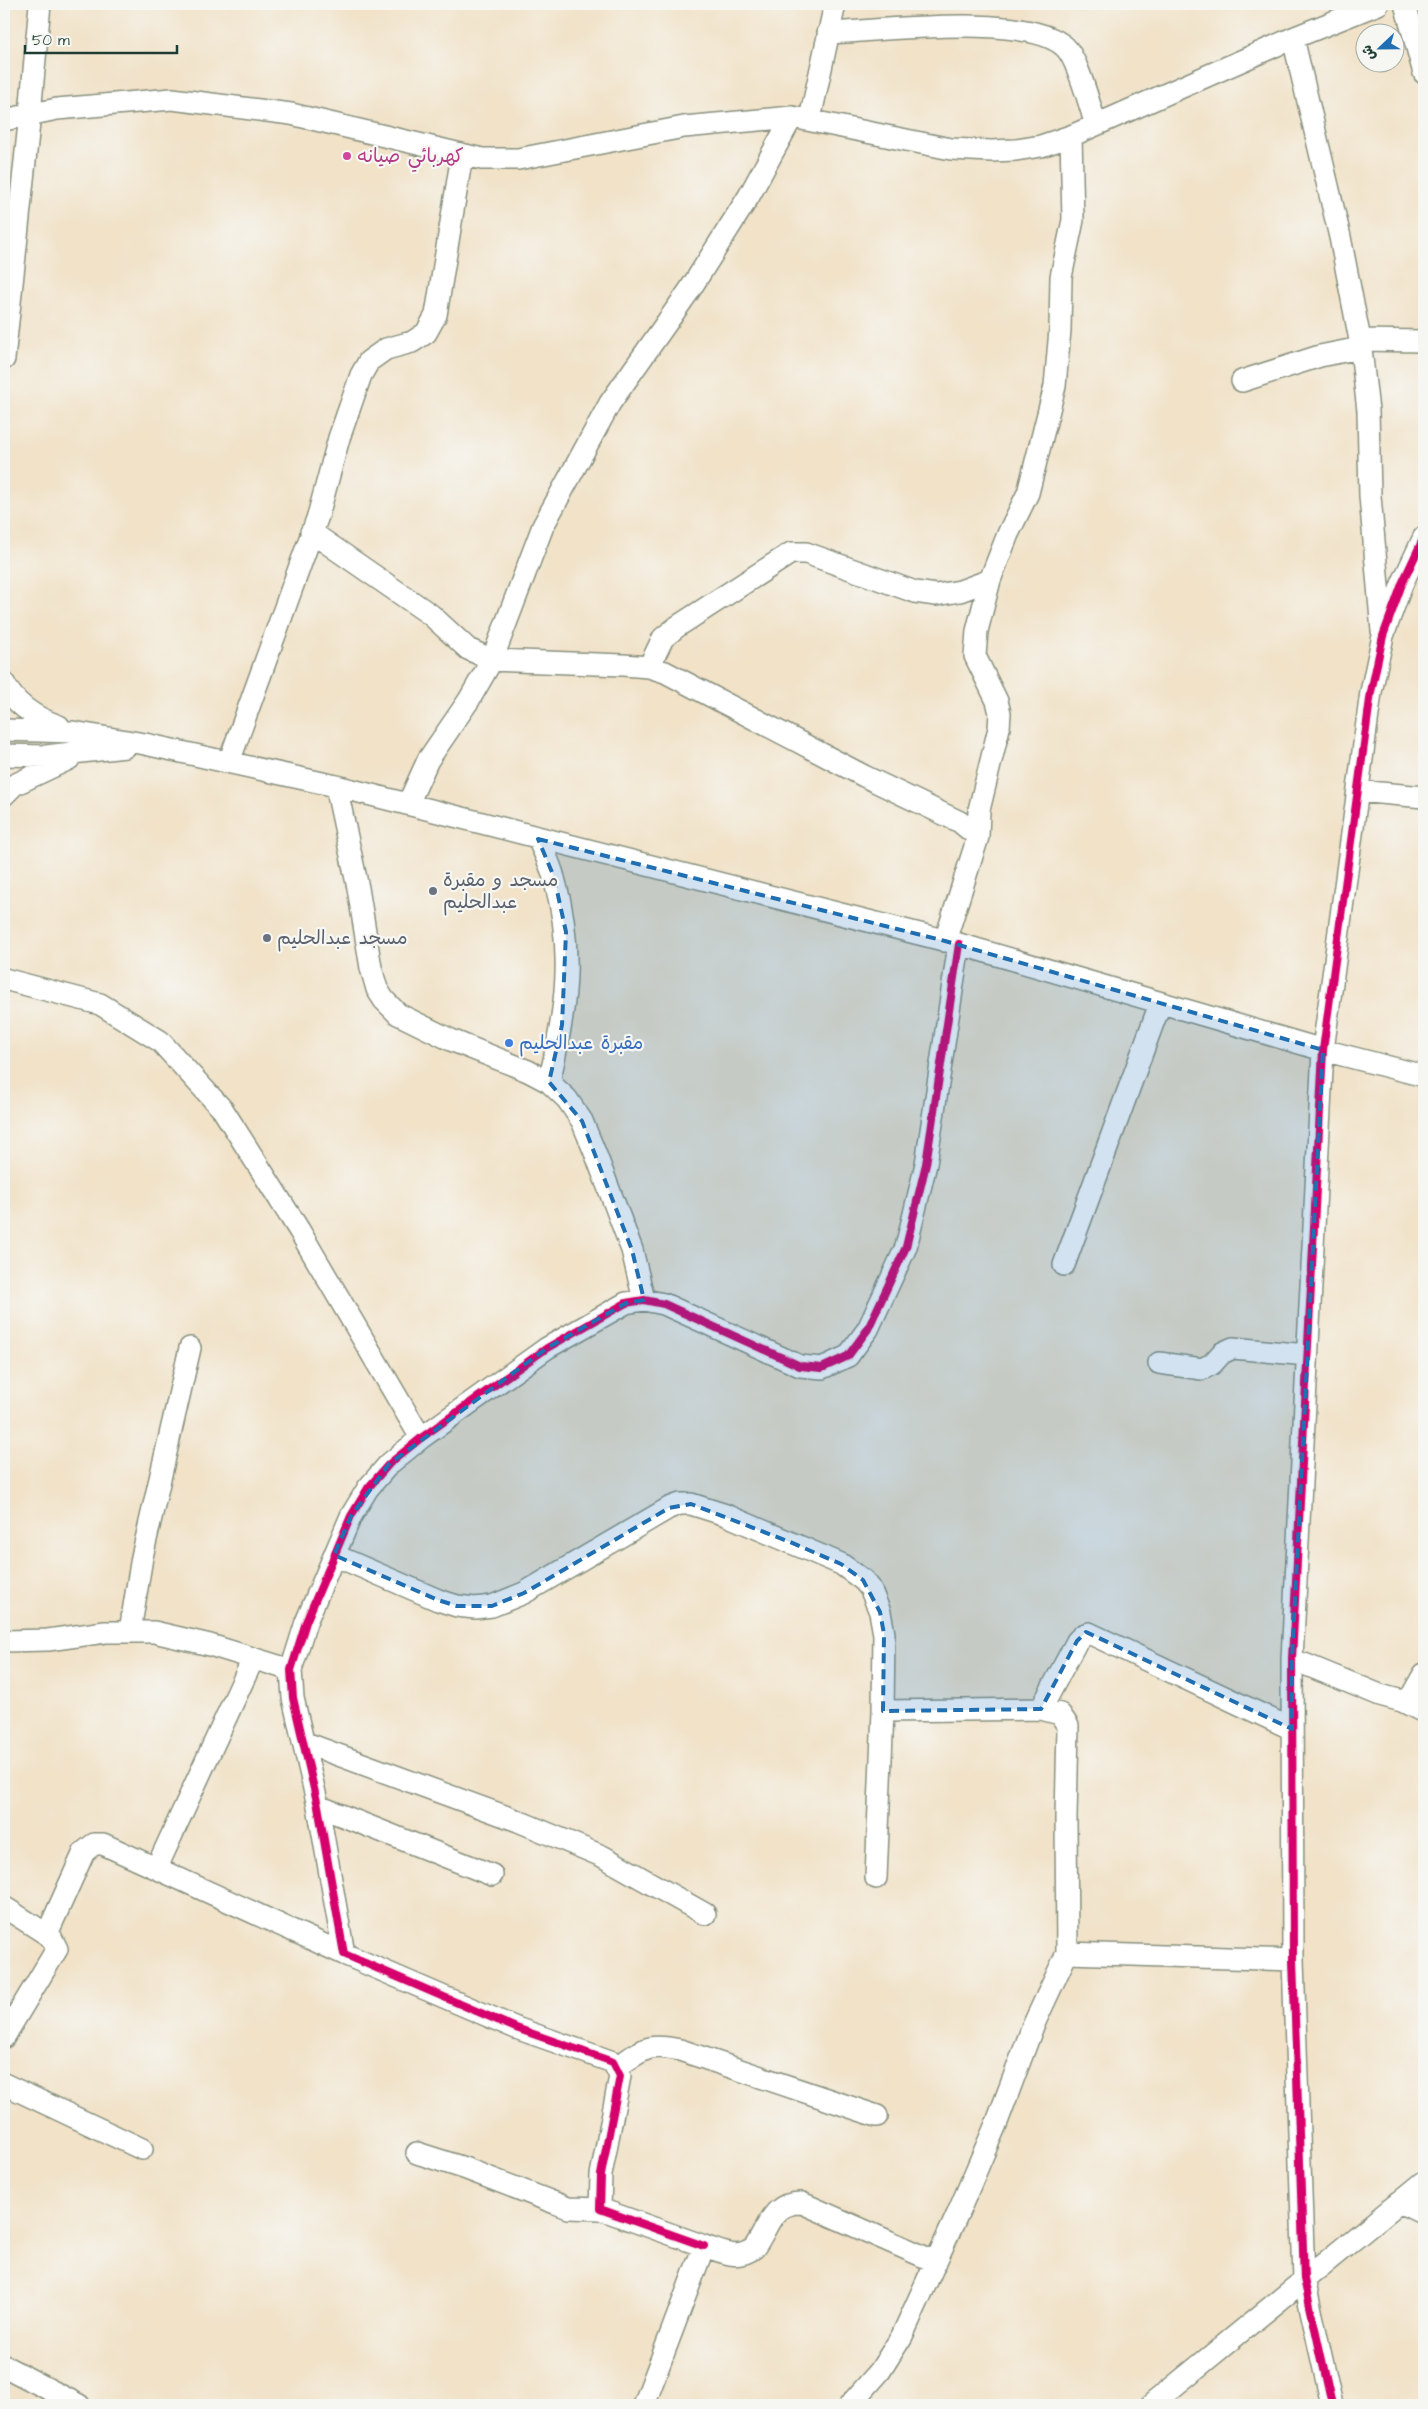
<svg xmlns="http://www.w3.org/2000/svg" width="1428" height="2409" font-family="'Architects Daughter','Playpen Sans Arabic',sans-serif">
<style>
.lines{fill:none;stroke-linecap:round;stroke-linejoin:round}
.minor-casing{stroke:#88907e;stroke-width:24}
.minor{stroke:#fff;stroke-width:21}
.cycleway-casing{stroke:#f6f6f2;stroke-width:11}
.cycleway{stroke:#d6006c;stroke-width:8}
.marked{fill:#1f6fb2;fill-opacity:0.2;stroke:#1f6fb2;stroke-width:4;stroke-dasharray:10 6;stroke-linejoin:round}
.hotel-dot{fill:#d1479c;stroke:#f6f6f2;stroke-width:2}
.worship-dot{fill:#6b7280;stroke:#f6f6f2;stroke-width:2}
.shop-dot{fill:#3f7fe0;stroke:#f6f6f2;stroke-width:2}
.labels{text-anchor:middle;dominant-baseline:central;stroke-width:4.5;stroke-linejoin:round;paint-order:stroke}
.hotel-label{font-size:19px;fill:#b23c85;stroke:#f6f6f2;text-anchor:start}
.worship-label{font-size:19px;fill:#5b616d;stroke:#f6f6f2;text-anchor:start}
.shop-label{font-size:19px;fill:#366cbe;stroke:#f6f6f2;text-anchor:start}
</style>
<rect width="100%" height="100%" fill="#f6f6f2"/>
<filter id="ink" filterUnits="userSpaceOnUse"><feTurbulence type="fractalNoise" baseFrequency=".02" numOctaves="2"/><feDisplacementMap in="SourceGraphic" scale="10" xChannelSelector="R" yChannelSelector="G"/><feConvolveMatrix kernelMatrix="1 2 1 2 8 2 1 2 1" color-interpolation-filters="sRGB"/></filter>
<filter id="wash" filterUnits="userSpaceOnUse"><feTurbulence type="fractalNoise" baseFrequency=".0096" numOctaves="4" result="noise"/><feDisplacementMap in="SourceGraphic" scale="20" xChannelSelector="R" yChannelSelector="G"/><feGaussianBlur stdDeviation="1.12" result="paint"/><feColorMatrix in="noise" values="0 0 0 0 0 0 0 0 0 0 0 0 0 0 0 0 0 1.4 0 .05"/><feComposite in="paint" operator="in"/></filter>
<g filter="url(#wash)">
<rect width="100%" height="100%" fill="#f1e2c8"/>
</g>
<g filter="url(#ink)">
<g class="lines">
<g class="minor-casing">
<path id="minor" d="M1405 4 1424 73
M828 33C880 31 1028 12 1065 47 1078 59 1090 107 1096 125
M1293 38 1340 237 1360 340 1368 411 1370 496 1382 631
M810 119 835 4
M4 120 57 109 172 99 291 114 482 159H518L684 127 792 117 951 149 991 151 1016 150 1041 146 1071 136 1293 38 1378 4
M1360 340 1424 341
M4 359 30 114 40 4
M1242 381 1320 356 1360 348
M311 532 431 615 468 649 492 660 623 665 649 667 665 672 864 776 960 822 978 837
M649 667 663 638 678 626 791 553H806L915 592 936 595 960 591 990 580
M4 683C15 705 36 718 59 726
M4 730 73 732 145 744 336 786 959 944 1323 1050 1424 1076
M4 755 46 756 125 747
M229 762 318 516 339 438 361 375 369 361 386 349 412 342 426 333 436 315 462 155
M336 786 358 888 371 968 377 989 384 1000 398 1014 451 1040 528 1071 549 1082 567 1099 582 1121 596 1155 632 1250 644 1300
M1358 791 1424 797
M4 795 14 785 69 759
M408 804 428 760 469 700 492 660 543 526 610 403 689 291 749 196 792 117
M538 839C544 852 551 865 554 878 575 950 566 1011 549 1082
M945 941 978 837 979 810 999 728 1000 713 997 701 975 656 977 631 990 580 1008 534 1028 493 1055 386 1060 330 1061 277 1073 220 1071 136
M4 979 100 1004 160 1041 223 1110 299 1230 421 1438
M1064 1265 1160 1004
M1159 1363 1202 1369 1212 1364 1222 1353 1233 1348 1307 1355
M334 1555 438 1600 457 1606 475 1608 492 1606 524 1593 669 1508 680 1504H691L726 1515 841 1564 863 1580 870 1588 880 1612 884 1634 883 1711 1041 1709 1060 1714 1068 1726 1066 1818 1067 1953
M130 1631 142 1557 190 1348
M4 1641 48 1640 105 1632H154L210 1645 291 1670
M1292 1659 1380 1695 1402 1701 1424 1712
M1402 1701 1411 1697 1424 1674
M1041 1709 1077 1641 1083 1635 1089 1633 1292 1729
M303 1742 518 1821 602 1856 705 1914
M318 1806 492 1875
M157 1867 253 1659
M876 1878 883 1711
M4 1907 51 1937 57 1949 4 2037
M47 1934 84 1852 94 1844H103L344 1954
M617 2067C644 2049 647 2043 680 2050L877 2116
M4 2084 142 2149
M417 2153 464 2168 568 2208 600 2209
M1399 2202 1424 2214
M704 2246 600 2209 601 2175 620 2076 613 2062 516 2028 344 1954 318 1806 293 1698 291 1670 306 1622 351 1516 368 1488 389 1464 421 1438 547 1348 626 1303 644 1300 664 1304 800 1366 822 1368 848 1356 868 1329 906 1247 926 1164 959 944
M4 2366 79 2405
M644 2405 704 2246C723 2252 737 2261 754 2248 770 2226 771 2202 802 2203L936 2262
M850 2405 880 2371 902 2336 958 2213 997 2122 1033 2026 1067 1953 1293 1960
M1151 2405 1424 2182
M1332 2405 1304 2279 1293 1960 1292 1659 1323 1050 1371 692 1383 636 1402 584 1424 537"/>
</g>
<use href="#minor" class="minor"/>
<g class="cycleway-casing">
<path id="cycleway" d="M704 2246 600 2209 601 2175 620 2076 613 2062 516 2028 344 1954 318 1806 293 1698 291 1670 306 1622 351 1516 368 1488 389 1464 421 1438 547 1348 626 1303 644 1300 664 1304 800 1366 822 1368 848 1356 868 1329 906 1247 926 1164 959 944
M1332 2405 1304 2279 1293 1960 1292 1659 1323 1050 1371 692 1383 636 1402 584 1424 537"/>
</g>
<use href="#cycleway" class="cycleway"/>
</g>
</g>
<path class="marked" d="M538 839 945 941 1323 1050 1292 1659V1729L1086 1632 1077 1641 1041 1709 883 1711 884 1634 880 1612 863 1580 841 1564 790 1542 691 1504 669 1508 524 1593 492 1606H457L438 1600 334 1555 351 1516 389 1464 547 1348 626 1303 644 1300 632 1250 582 1121 549 1082 562 1025 566 932 554 877Z"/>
<circle class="hotel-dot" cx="347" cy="156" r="5"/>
<g class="worship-dot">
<circle cx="433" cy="891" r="5"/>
<circle cx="267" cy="938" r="5"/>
</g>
<circle class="shop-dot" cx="509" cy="1043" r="5"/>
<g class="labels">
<g class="hotel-label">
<text x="357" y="156">كهربائي صيانه</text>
</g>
<g class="worship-label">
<text x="443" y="880">مسجد و مقبرة<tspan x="443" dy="22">عبدالحليم</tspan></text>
<text x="277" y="938">مسجد عبدالحليم</text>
</g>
<g class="shop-label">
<text x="519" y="1043">مقبرة عبدالحليم</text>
</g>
</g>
<rect width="1428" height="2409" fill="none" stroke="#f6f6f2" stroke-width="20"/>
<g transform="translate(1380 48) rotate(248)"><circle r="24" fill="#f6f6f2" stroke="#a0aca6"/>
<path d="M0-4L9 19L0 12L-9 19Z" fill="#1f6fb2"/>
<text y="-8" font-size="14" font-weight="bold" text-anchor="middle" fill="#1f3d34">ش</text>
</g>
<path d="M25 45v8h152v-8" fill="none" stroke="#1f3d34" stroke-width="2.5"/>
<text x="32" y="45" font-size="15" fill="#1f3d34" stroke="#f6f6f2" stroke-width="4" paint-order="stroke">50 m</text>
</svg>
